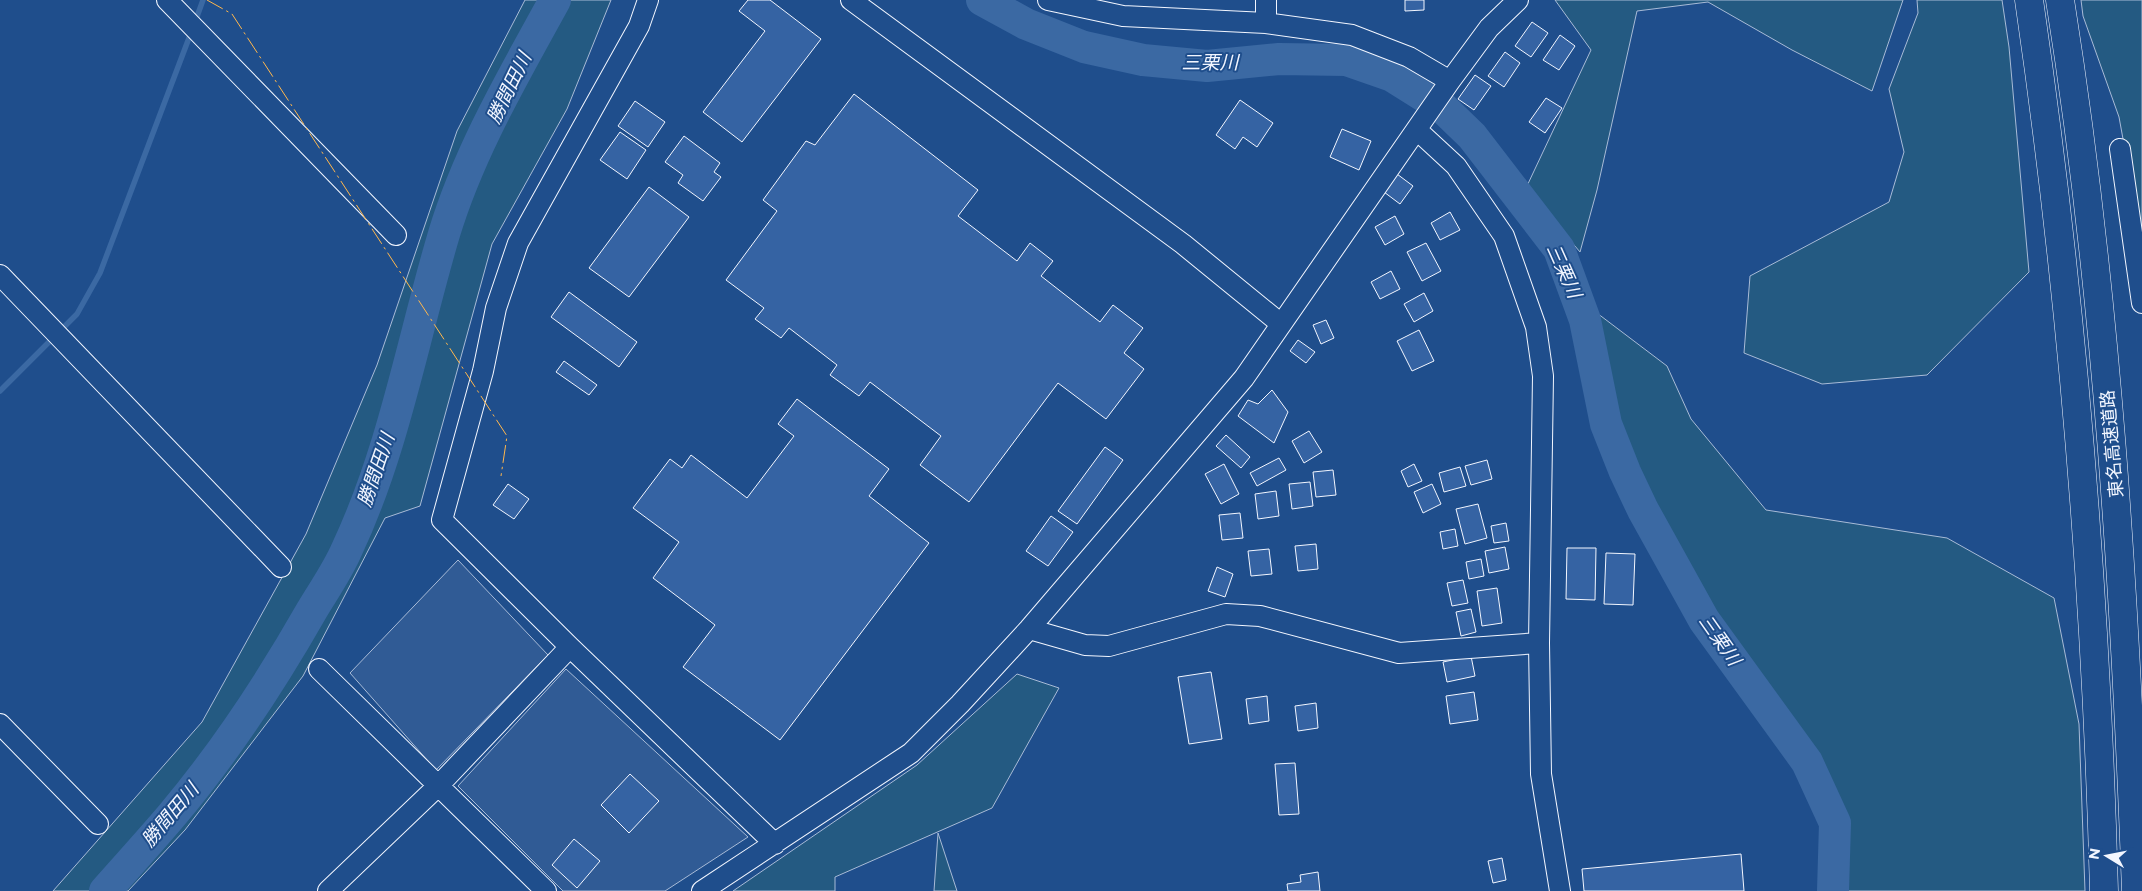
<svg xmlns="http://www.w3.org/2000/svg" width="2142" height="891" font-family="Montserrat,'Noto Sans JP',sans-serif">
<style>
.green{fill:#245a82;stroke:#a8bbd7}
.parking{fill:#305b95;stroke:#a8bbd7}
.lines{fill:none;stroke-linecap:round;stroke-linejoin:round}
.stream{stroke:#3b69a3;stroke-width:5.5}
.river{stroke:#3b69a3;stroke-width:32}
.building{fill:#3563a3;stroke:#f2f6ff}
.minor-casing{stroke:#f2f6ff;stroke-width:22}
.highway-casing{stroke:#f2f6ff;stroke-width:29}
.minor{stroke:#1f4e8c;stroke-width:20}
.highway{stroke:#1f4e8c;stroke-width:28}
.power{stroke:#ffb74d;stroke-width:1;stroke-dasharray:18 4 2.5 4;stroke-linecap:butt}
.labels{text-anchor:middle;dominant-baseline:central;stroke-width:4;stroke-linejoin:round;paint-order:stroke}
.street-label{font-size:18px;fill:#f2f6ff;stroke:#1f4e8c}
.water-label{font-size:19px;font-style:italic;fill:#f2f6ff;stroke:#1f4e8c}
</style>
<rect width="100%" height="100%" fill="#1f4e8c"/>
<path class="green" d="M525 0H611L567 109 492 244 420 506 385 518 303 676 185 830 128 891H53L202 722 306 534 377 365 457 131Z
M1555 0H1903L1872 91 1792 50 1708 2 1637 11 1597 190 1580 252 1526 188 1591 50Z
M1917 0H2002L2009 47 2029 272 1927 375 1822 384 1744 353 1750 276 1889 202 1904 152 1889 89 1918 13Z
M2081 0H2142V243L2119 117 2083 16Z
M1585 304 1667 366 1691 419 1766 510 1947 538 2054 598 2079 724 2085 891H1835L1825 778 1730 656 1625 485Z
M1017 674 1059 688 992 808 835 877V891H733L917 765Z
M938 833 957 891H934Z"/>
<path class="parking" d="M458 560 548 655 436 770 350 673Z
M566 669 748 837 665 891H563L458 786Z"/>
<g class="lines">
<path class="stream" d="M195 22 203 0
M0 391 77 314 100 273 192 30"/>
<path class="river" d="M982 0 1026 24 1084 47 1143 60 1207 66 1279 59 1346 60 1392 76 1443 108 1472 136 1559 249 1585 320 1606 424 1625 472 1643 510 1704 620 1807 762 1835 823 1833 891
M105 891C127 866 150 841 172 815 225 752 271 682 312 610 324 590 338 570 347 549 394 449 413 338 444 234 469 151 514 75 555 0"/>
</g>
<path class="building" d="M748 0H770L821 39 742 142 703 112 765 31 739 11Z
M1405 0H1424V10L1405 11Z
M1532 22 1548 33 1531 57 1515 46Z
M1560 35 1575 46 1559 70 1543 60Z
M1505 52 1520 63 1504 87 1488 76Z
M1475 75 1491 86 1474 110 1458 99Z
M854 94 978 190 958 216 1017 261 1030 243 1053 261 1041 276 1100 322 1113 305 1143 328 1124 353 1144 369 1106 419 1058 383 969 502 920 465 941 436 870 382 859 396 830 375 837 365 789 328 781 338 755 319 764 308 726 280 777 211 763 200 806 141 815 145Z
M1546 98 1562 108 1545 133 1529 122Z
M1240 100 1273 123 1257 147 1243 137 1235 149 1216 135Z
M635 101 665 122 648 147 618 126Z
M1342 129 1371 141 1359 170 1330 157Z
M620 132 646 150 627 179 600 160Z
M684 136 720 163 714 172 721 177 703 201 678 183 683 175 665 162Z
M1397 174 1413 186 1400 204 1384 192Z
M649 187 689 217 629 297 589 268Z
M1450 212 1460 230 1440 240 1431 223Z
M1395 216 1404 234 1385 245 1375 227Z
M1426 243 1441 271 1422 281 1407 252Z
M1391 271 1400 289 1380 299 1371 282Z
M569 292 637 342 619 367 551 317Z
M1424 293 1433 311 1414 322 1404 304Z
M1326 320 1334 338 1321 344 1313 325Z
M1419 330 1434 361 1412 371 1397 341Z
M1298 340 1315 352 1306 363 1290 351Z
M564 361 597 385 589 395 556 372Z
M1272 390 1288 412 1274 443 1238 416 1248 400 1258 404Z
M797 399 889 469 869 496 929 543 780 740 683 667 715 625 653 578 679 542 633 508 670 459 682 468 691 455 747 498 794 436 778 424Z
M1309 431 1322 452 1304 463 1292 441Z
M1226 435 1250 457 1241 468 1216 446Z
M1105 447 1123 460 1077 524 1058 511Z
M1279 458 1286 470 1257 486 1250 473Z
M1487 460 1492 479 1471 485 1465 466Z
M1224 464 1239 494 1221 504 1205 474Z
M1414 464 1422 481 1408 487 1401 471Z
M1460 467 1466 486 1444 492 1439 473Z
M1333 470 1336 495 1316 497 1313 472Z
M1310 482 1313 506 1292 509 1289 484Z
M508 484 529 499 514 519 493 505Z
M1432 484 1441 504 1423 513 1414 492Z
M1276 491 1279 516 1258 519 1255 494Z
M1478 504 1487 538 1465 544 1456 509Z
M1240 513 1243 538 1222 540 1219 515Z
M1051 516 1073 532 1048 566 1026 551Z
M1506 523 1509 541 1494 543 1491 526Z
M1455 529 1458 546 1443 549 1440 532Z
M1316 544 1318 569 1298 571 1295 546Z
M1505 547 1509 569 1489 573 1485 551Z
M1567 548H1596L1595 600 1566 599Z
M1269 549 1272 574 1251 576 1248 551Z
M1606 553 1635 554 1633 605 1604 604Z
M1481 559 1484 576 1469 579 1466 562Z
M1217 567 1233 574 1225 597 1208 591Z
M1463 580 1468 603 1452 606 1447 583Z
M1497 588 1502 623 1482 626 1477 591Z
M1471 609 1476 632 1461 636 1456 612Z
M1471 656 1475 676 1447 682 1443 662Z
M1211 672 1222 739 1189 744 1178 677Z
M1474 692 1478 720 1450 724 1446 696Z
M1267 696 1269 721 1249 724 1246 699Z
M1316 703 1318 728 1298 731 1295 706Z
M1295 763 1299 814 1279 815 1275 764Z
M630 774 659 801 629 833 601 805Z
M574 839 600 861 577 888 552 865Z
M1741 854 1744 891H1584L1582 869Z
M1502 858 1506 880 1493 883 1488 861Z
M1318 872 1320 891H1288L1287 884 1301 882 1300 875Z"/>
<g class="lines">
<g class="minor-casing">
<path id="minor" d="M167 0 396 235
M648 0 639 26 518 243 496 308 483 371 442 520 570 647 775 844
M851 0 1183 244 1281 324
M1048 0 1123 16 1266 23 1352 35 1409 57 1450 81
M1266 23V0
M1417 130 1456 166 1504 236 1536 327 1543 376 1539 643 1541 774 1560 891
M2120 149 2142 303
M0 275 281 567
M1029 629 1085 645 1109 646 1226 614 1260 616 1399 653 1539 643
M319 669 546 891
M0 724 98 824
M328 891 439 785 570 647
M702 891 911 753 960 704 1029 629 1244 378 1450 81 1489 28 1518 0"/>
</g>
<g class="highway-casing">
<path id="highway" d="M2029 0C2072 295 2096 593 2104 891
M2060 0C2107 295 2125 593 2136 891"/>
</g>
<use href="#minor" class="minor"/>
<use href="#highway" class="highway"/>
<path class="power" d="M207 0 232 14 507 436 501 476"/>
</g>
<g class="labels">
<g class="street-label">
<text transform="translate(2112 444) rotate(-95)">東名高速道路</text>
</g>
<g class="water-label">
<text x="1210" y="62">三栗川</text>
<text transform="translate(509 88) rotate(-64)">勝間田川</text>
<text transform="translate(1564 271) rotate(66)">三栗川</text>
<text transform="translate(376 470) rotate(-71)">勝間田川</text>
<text transform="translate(1720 640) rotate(55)">三栗川</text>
<text transform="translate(170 815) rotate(-50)">勝間田川</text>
</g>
</g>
<g transform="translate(2107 856) rotate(280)" stroke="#1f4e8c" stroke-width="4" paint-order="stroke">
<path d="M0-4L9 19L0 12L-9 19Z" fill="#f2f6ff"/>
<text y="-8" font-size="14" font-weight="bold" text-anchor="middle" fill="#f2f6ff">N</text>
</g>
</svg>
